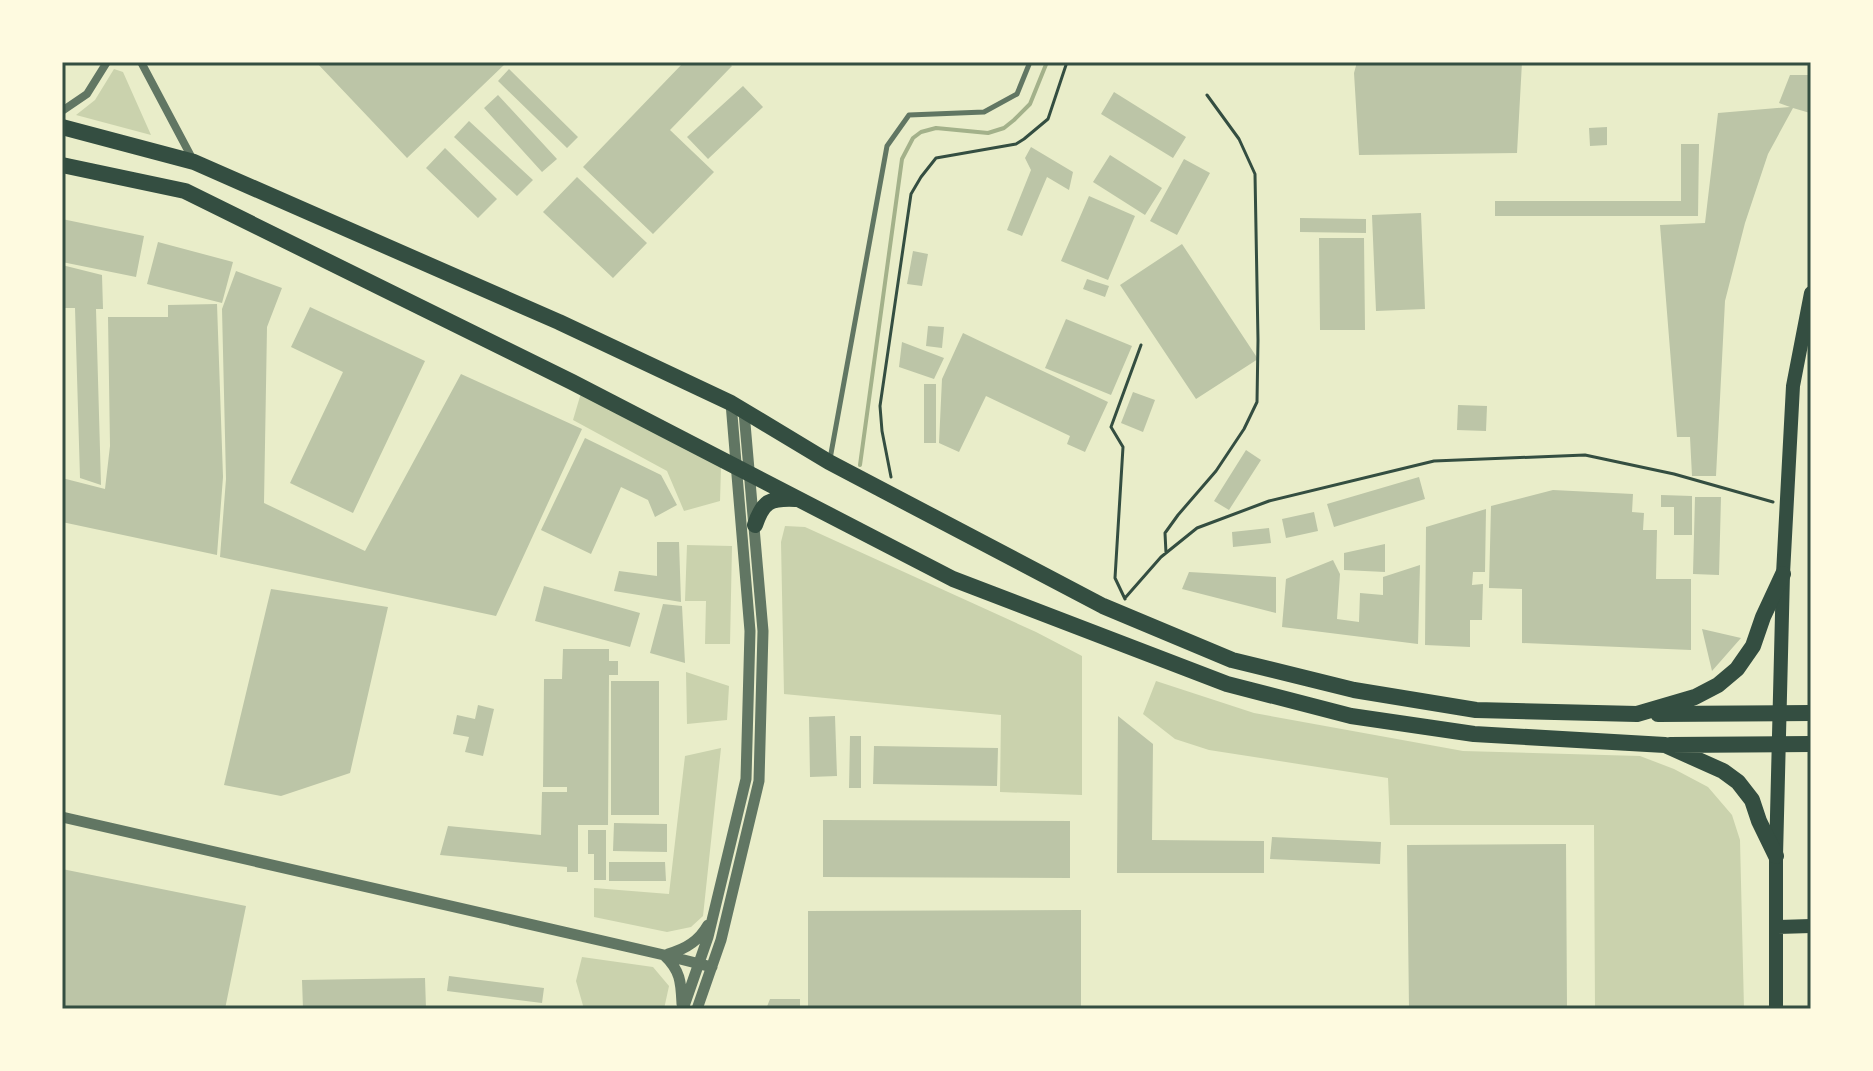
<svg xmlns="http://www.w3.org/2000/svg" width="1873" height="1071" font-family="'Open Sans',sans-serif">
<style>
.green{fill:#cad2ad}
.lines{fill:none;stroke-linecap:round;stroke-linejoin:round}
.stream{stroke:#a3b18a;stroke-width:4}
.building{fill:#bcc5a7}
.path{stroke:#344e41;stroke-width:3}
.service{stroke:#617663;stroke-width:5}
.minor{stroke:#617663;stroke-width:8}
.tertiary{stroke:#617663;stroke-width:11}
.primary{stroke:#344e41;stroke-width:14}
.trunk{stroke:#344e41;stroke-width:16}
.neatline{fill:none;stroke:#344e41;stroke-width:3}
</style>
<rect width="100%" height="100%" fill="#e9edc9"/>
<path class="green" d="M114 69 123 72 151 135 76 115 95 100Z
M581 393 721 467 720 501 684 511 667 471 573 420Z
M785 526 805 527 1036 632 1082 656V795L1000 792 1001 715 784 694 781 542Z
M687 545 732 546 730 644H705L706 601H685Z
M686 672 729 686 727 720 687 724Z
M1156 681 1254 713 1463 751 1640 756 1674 769 1708 787 1732 815 1740 840 1744 1009H1595L1594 825H1390L1388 778 1209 750 1175 739 1143 714Z
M721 748 703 916 691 927 667 932 594 917V888L669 894 685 756Z
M582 957 653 967 669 986 664 1009H584L576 981Z"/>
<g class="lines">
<path class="stream" d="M860 465 902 159 913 138 921 132 936 128 988 133 1004 128 1014 120 1030 104 1047 62"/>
</g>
<path class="building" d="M316 62H503L505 64 407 158Z
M684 62H728L732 66 670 130 714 172 653 234 583 167Z
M1357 62H1522L1517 153 1359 155 1354 73Z
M509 69 578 137 567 148 498 81Z
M1790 75H1811V110L1810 113 1793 108 1768 154 1745 223 1725 301 1716 476H1692L1690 437H1677L1660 225 1705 223 1718 113 1790 107 1779 103Z
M743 86 763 107 708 159 687 137Z
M1114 92 1186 137 1173 158 1101 114Z
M498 95 557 159 542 172 484 108Z
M469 121 533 180 517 196 454 137Z
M1607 127V145L1590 146 1589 128Z
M1681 144H1699L1698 216H1495V201H1681Z
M1031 147 1073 172 1069 190 1047 177 1022 236 1007 230 1031 170 1025 158Z
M445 148 497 199 478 218 426 168Z
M1110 155 1162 188 1145 215 1093 182Z
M1184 159 1210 173 1177 235 1150 221Z
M577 177 647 243 613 278 543 212Z
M1089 196 1135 216 1108 280 1061 261Z
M1421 213 1425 309 1376 311 1372 215Z
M1300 218 1366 219V233L1300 232Z
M62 219 144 236 136 277 62 262Z
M1319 238H1364L1365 330H1320Z
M158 242 233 262 222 303 147 284Z
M1182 244 1258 359 1196 399 1120 285Z
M913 251 928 254 922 286 907 284Z
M62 265 102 275 103 309H96L101 485 80 478 75 308H62Z
M236 271 282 288 267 327 264 503 365 551 461 374 582 429 496 616 220 557 226 479 222 309Z
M1087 279 1109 286 1105 297 1083 289Z
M217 304 223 477 217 555 62 522V478L105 489 110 446 108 317H168V305Z
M310 307 425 361 353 513 290 483 343 372 291 347Z
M1066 319 1132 346 1111 395 1045 368Z
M928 326 944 327 942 348 926 346Z
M963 333 1108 402 1085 452 1067 444 1070 436 986 396 959 452 939 443 942 379Z
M902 342 944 358 934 379 899 367Z
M924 384H936V443H924Z
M1133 392 1155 400 1143 432 1121 423Z
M1458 405 1487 406 1486 431 1457 430Z
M585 438 661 475 677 505 655 517 648 500 621 487 591 554 541 530Z
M1246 450 1261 460 1229 510 1214 501Z
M1419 477 1425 499 1334 527 1327 504Z
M1553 490 1633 494 1632 512 1644 513 1643 530H1657L1656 579H1691V650L1522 643V589L1489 588 1491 506Z
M1661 495 1692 496V535H1674V507H1661Z
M1695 497H1721L1719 575 1693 574Z
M1486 509 1485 572H1473L1472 585 1483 584 1482 620H1470V647L1425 645 1426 527Z
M1314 512 1318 531 1286 538 1282 519Z
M1269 528 1271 543 1233 547 1232 532Z
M657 542H679L681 602 614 591 619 571 657 576Z
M1385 544V572L1344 570V553Z
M1333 560 1340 574 1337 619 1359 622 1360 593 1383 595V577L1420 565 1418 644 1282 627 1286 579Z
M1189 572 1276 577V613L1182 589Z
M544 586 640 613 630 647 535 621Z
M271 589 388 607 350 773 281 796 224 785Z
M663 604 682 606 685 663 650 653Z
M1702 629 1741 638 1712 671Z
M563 649H609V661H618V675H609L608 825H578V872H567V867L440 855 448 826 541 835 542 792H567V787H543L544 679H562Z
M611 681H659V815H611Z
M478 705 494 709 483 756 465 752 469 737 453 734 457 715 475 719Z
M835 716 837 776 810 777 809 717Z
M1118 716 1153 744 1152 840 1264 841V873H1117Z
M850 736H861V788H849Z
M874 746 998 748 997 786 873 784Z
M823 820 1070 821V878L823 877Z
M614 823 667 824V852L613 851Z
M588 830H606V880H594V854H588Z
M1272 837 1381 842 1380 864 1270 859Z
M1566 844 1567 1009H1409L1407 845Z
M609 862H665L666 881H609Z
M62 869 246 906 225 1009H62Z
M1081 910V1009H808V911Z
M449 976 544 988 542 1003 447 991Z
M425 978 426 1009H303L302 980Z
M770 999H800V1009H766Z"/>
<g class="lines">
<path class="path" d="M891 477 882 431 880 406 911 194 921 177 936 158 1016 144 1024 139 1048 119 1067 62
M1166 553 1165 533 1178 515 1216 471 1244 429 1257 402 1258 340 1255 174 1239 139 1207 95
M1125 598 1161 557 1197 528 1269 501 1434 461 1585 455 1674 474 1773 502
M1125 599 1115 578 1123 447 1111 427 1141 345"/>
<path class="service" d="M830 459 887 146 909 115 984 112 1017 94 1030 62"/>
<path class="minor" d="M141 62 193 160
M62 111 87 94 107 62"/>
<path class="tertiary" d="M62 817 664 955 712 967
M668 954C686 949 699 941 708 925
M664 955C681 971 681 983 682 1004
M683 1009 708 937 746 779 750 631 731 403
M697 1009 721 940 759 781 763 631 744 412"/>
<path class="primary" d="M1776 927 1811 926
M1776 1009V856L1783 574 1793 386 1811 293"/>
<path class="trunk" d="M62 127 194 162 559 322 731 403 829 462 1103 606 1232 660 1354 690 1476 710 1637 714 1695 697 1718 685 1737 669 1753 646 1763 617 1783 574
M62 165 185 191 572 382 953 579 1227 684 1351 716 1474 734 1665 745 1723 771 1738 782 1752 800 1759 821 1776 856
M755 525C763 501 770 498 795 499
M1658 714 1811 713
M1670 745 1811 744"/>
</g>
<rect width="1873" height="1071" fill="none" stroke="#fefae0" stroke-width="128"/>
<rect x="64" y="64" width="1745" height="943" class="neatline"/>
</svg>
